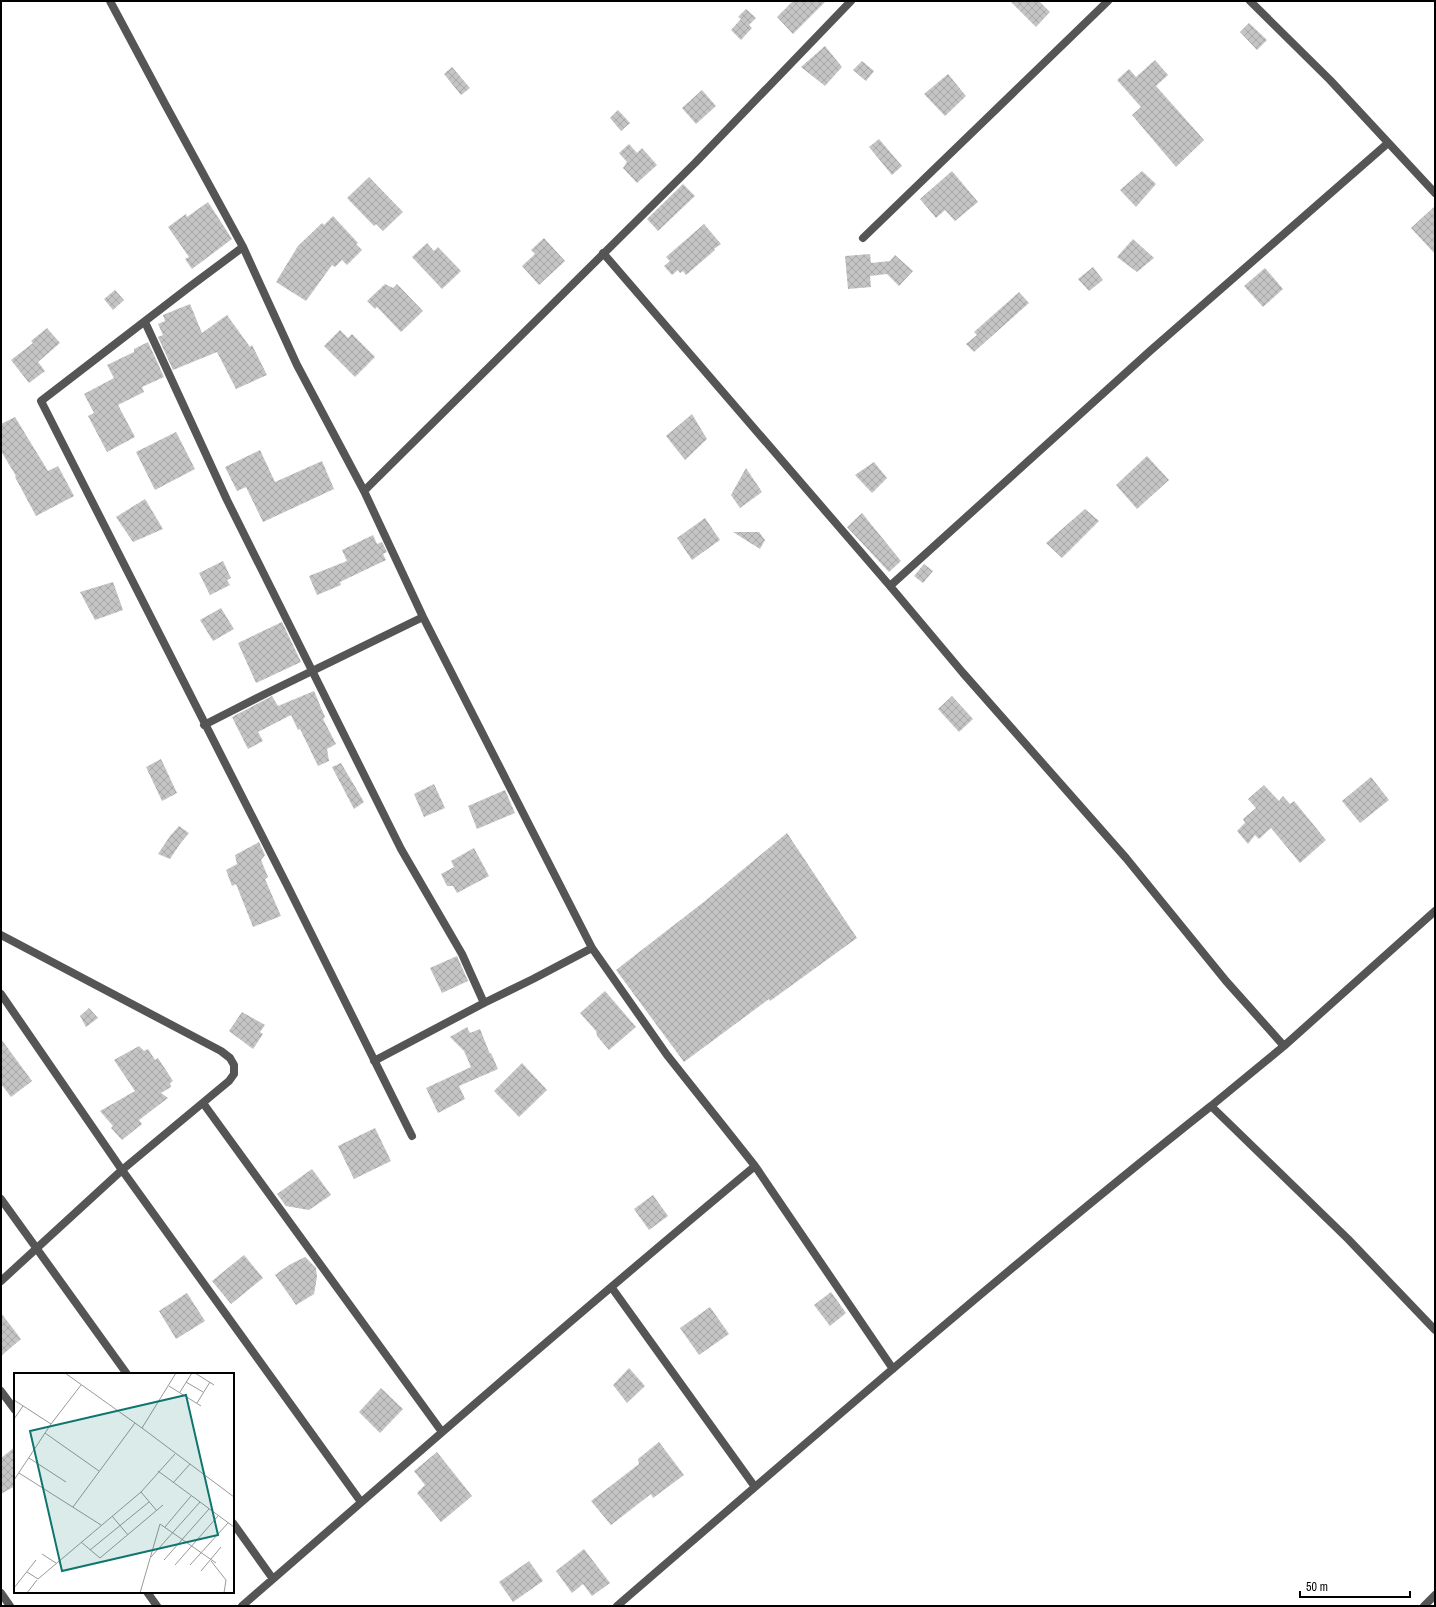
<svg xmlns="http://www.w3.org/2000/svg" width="1436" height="1607" font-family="'Archivo Narrow',sans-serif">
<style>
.building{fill:url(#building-cross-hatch)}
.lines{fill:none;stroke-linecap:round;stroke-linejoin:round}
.street{stroke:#555;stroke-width:8}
.inset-road{fill:none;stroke:#999;stroke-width:1}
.view{fill:#0f766e;fill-opacity:0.15;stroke:#0f766e;stroke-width:2}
.inset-edge{fill:none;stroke:#000;stroke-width:2}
</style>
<defs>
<pattern id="building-cross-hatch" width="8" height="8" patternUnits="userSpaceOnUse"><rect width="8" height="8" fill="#c4c4c4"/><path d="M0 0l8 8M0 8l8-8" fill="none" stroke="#a7a7a7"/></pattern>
</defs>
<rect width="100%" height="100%" fill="#fff"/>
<path class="building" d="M793 1H826L793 34 777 17Z
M1010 1H1039L1050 12 1036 27Z
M746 9 756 18 749 25 752 28 741 40 731 30 741 19 738 17Z
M1249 23 1267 40 1257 50 1240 32Z
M825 46 842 67 825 86 801 67Z
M1155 60 1168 75 1156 86 1204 140 1176 167 1132 115 1141 107 1117 80 1129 69 1136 77Z
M862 61 874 71 866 81 853 70Z
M452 67 470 88 461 95 444 74Z
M948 74 966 96 945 116 924 94Z
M702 90 716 106 696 124 682 108Z
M618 110 630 123 621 131 610 118Z
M879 139 902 166 892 175 869 147Z
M629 144 637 153 642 148 657 165 637 183 623 168 627 162 619 153Z
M952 171 978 202 955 221 945 210 936 218 920 199Z
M1142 171 1156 184 1136 207 1120 190Z
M369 177 403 212 383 231 376 224 374 226 347 198Z
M683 184 695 196 658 231 647 219Z
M208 202 232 239 192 269 185 259 189 257 168 227 186 214 187 217Z
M1435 206V254L1411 228Z
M333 216 358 243 356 244 362 250 347 265 342 260 335 267 332 265 306 301 276 282 298 246 322 223 324 225Z
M704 224 721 244 714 249 715 250 686 275 683 271 680 273 678 270 672 275 664 266 670 261 666 257Z
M544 238 565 261 539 285 522 266 535 254 531 250Z
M1133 239 1154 258 1137 272 1117 257Z
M427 243 434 251 438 247 461 271 442 289 412 257Z
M870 254 871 263 890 261 895 255 913 271 899 286 887 274 870 276 871 287 848 289 845 256Z
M1093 267 1103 280 1089 291 1078 279Z
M1265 268 1283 289 1263 307 1244 286Z
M385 284 393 288 397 284 423 311 401 332 377 307 375 309 367 301Z
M115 290 124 300 113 310 104 299Z
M1019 292 1029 303 974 352 966 344 977 335 974 332Z
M190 304 202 333 227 315 250 347 252 345 267 375 236 389 217 352 173 370 158 337 163 335 158 324 165 321 163 315Z
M47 328 60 343 38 362 45 371 29 383 11 360 33 343 31 341Z
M340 330 348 338 352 334 375 357 355 377 324 346Z
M148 342 164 377 142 387 144 392 118 405 135 437 107 452 88 416 94 413 84 394 114 378 107 365 134 352V349Z
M692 414 707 439 685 460 666 436Z
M15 417 48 471 58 466 74 496 36 516 15 477 16 476 1 451V424Z
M176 432 195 469 155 490 136 452Z
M260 450 275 482 322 461 334 489 263 522 246 487 237 491 225 467Z
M1147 456 1169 480 1137 509 1116 485Z
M874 462 887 478 872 493 855 475Z
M746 468 762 492 740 508 731 495Z
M145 499 163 529 133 542 116 517Z
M1085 509 1099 521 1062 558 1046 543Z
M862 513 901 561 889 572 847 527Z
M705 518 720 540 692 560 677 538Z
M733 532H759L765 540 760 549Z
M373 535 377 544 382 542 387 552 383 554 386 560 340 582 341 585 317 595 309 576 347 561 342 550Z
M223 561 231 578 227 580 230 585 210 595 199 573Z
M924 564 933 571 923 583 914 576Z
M113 582 123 610 95 620 80 592Z
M221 608 234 629 213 641 200 620Z
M282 622 301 662 256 683 238 643Z
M314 691 325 717 323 719 336 744 327 749 329 761 318 766 300 729 298 730 291 715 258 732 263 741 248 749 232 717 272 696 278 706Z
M952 696 973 719 959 732 938 709Z
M161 759 177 793 162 801 146 767Z
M341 763 364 802 354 809 332 767Z
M1371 777 1389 800 1360 823 1342 801Z
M434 784 445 808 424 817 414 794Z
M1264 785 1279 801 1283 796 1290 804 1294 801 1326 840 1300 863 1271 828 1259 839 1255 835 1248 844 1237 831 1245 823 1243 819 1256 808 1248 799Z
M505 790 515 813 477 829 468 806Z
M179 826 189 833 180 844 170 859 158 854 170 836Z
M787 833 857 938 770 1001 769 999 684 1062 616 970 705 901Z
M259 842 265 855 261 860 268 877 265 879 281 916 253 927 236 884 232 886 226 870 237 864 235 855Z
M474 848 489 876 457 893 453 886H447L441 874 454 867 451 861Z
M457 956 468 981 442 993 430 968Z
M605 991 636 1027 609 1050 597 1036 596 1031 580 1013Z
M89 1008 98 1018 86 1027 80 1016Z
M242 1012 265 1025 260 1032 263 1034 253 1049 229 1031Z
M467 1027 470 1033 480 1029 490 1054 491 1053 498 1069 459 1086 465 1099 438 1113 426 1088 471 1067 464 1051 450 1037Z
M1 1039 32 1081 11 1097 1 1084Z
M139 1046 144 1051 148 1049 155 1060 158 1058 173 1081 170 1083 171 1087 161 1093 168 1098 139 1120 142 1124 122 1140 111 1128 113 1126 100 1111 135 1091 114 1060Z
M522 1063 547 1090 519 1117 494 1091Z
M375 1128 391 1161 354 1179 338 1146Z
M312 1169 331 1195 309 1210 286 1206 277 1194Z
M653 1195 668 1216 649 1230 634 1209Z
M244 1255 263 1278 231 1304 212 1281Z
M305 1257 316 1268 317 1277 314 1294 296 1305 275 1275 289 1265Z
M831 1292 846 1313 830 1326 814 1305Z
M187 1293 205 1321 176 1339 159 1311Z
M710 1307 729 1334 699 1355 680 1328Z
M1 1313 21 1339 1 1356Z
M629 1368 645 1386 627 1403 613 1385Z
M381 1388 403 1409 380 1433 359 1412Z
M659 1442 684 1475 653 1498 651 1494 611 1525 591 1501 639 1464 638 1459Z
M15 1447V1486L1 1494V1458Z
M437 1452 472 1496 441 1522 417 1493 425 1485 414 1471Z
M584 1549 610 1583 592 1596 583 1584 572 1593 556 1571Z
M529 1561 543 1581 513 1602 499 1582Z"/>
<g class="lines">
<path class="street" d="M110 1 165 104 243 247 297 365 364 491 423 617 592 948 667 1055 755 1166 893 1369
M1250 1 1330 80 1435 193
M863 238 1108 1
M243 247 188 288 41 401 288 887 412 1136
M603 253 890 586 963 673 1126 858 1226 981 1284 1046
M145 322 227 500 401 849 462 954 484 1003
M364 491 695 163 851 1
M890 586 1150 351 1388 143
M204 725 267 693 423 617
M1435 911 1284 1046 1211 1106 1348 1239 1435 1330
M1 935 221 1051 230 1058 234 1065V1074L229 1081 122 1170 1 1281
M1 994 122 1170 361 1502
M374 1061 484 1003 533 979 592 948
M203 1103 442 1432
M1 1199 127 1374
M612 1288 755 1487
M1 1391 15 1410
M233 1523 273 1579
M147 1592 157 1606
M1 1593 10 1606
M242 1606C412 1458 582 1310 755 1166
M617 1606C813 1437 1008 1267 1211 1106
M1424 1606 1435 1595"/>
</g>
<g transform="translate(14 1373)">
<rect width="220" height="220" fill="#fff"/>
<path class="inset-road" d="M51 0 128 55 162 0M181 0 200 12M172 9 189 19M155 13 187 33M166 19 178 0M0 27 37 51M183 30 196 9M0 46 9 33M128 55 220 124M31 60 85 98M15 85 52 109M144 98 220 154M5 100 87 152M0 107 37 51 67 12M159 110 176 91M127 119 143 138M59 134 121 50M98 143 114 162M151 154 177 123M67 169 86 185 149 132M76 177 135 129M28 181 42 190M137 184 186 129M150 187 195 136M197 188 212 207 210 220M161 192 204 143M176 192 214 150M187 198 207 174M13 199 24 206 127 119 161 81M0 215 22 187M13 220 23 207M126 220 146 151 202 190"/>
<path class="view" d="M172 22 204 162 48 198 16 58Z"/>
<rect width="220" height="220" class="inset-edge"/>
</g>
<rect width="1436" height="1607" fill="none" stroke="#000000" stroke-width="4"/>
<path d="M1300 1591v6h110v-6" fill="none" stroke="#000000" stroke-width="2"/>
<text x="1306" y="1591" font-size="12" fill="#000000" stroke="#ffffff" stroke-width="3" paint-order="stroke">50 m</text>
</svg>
